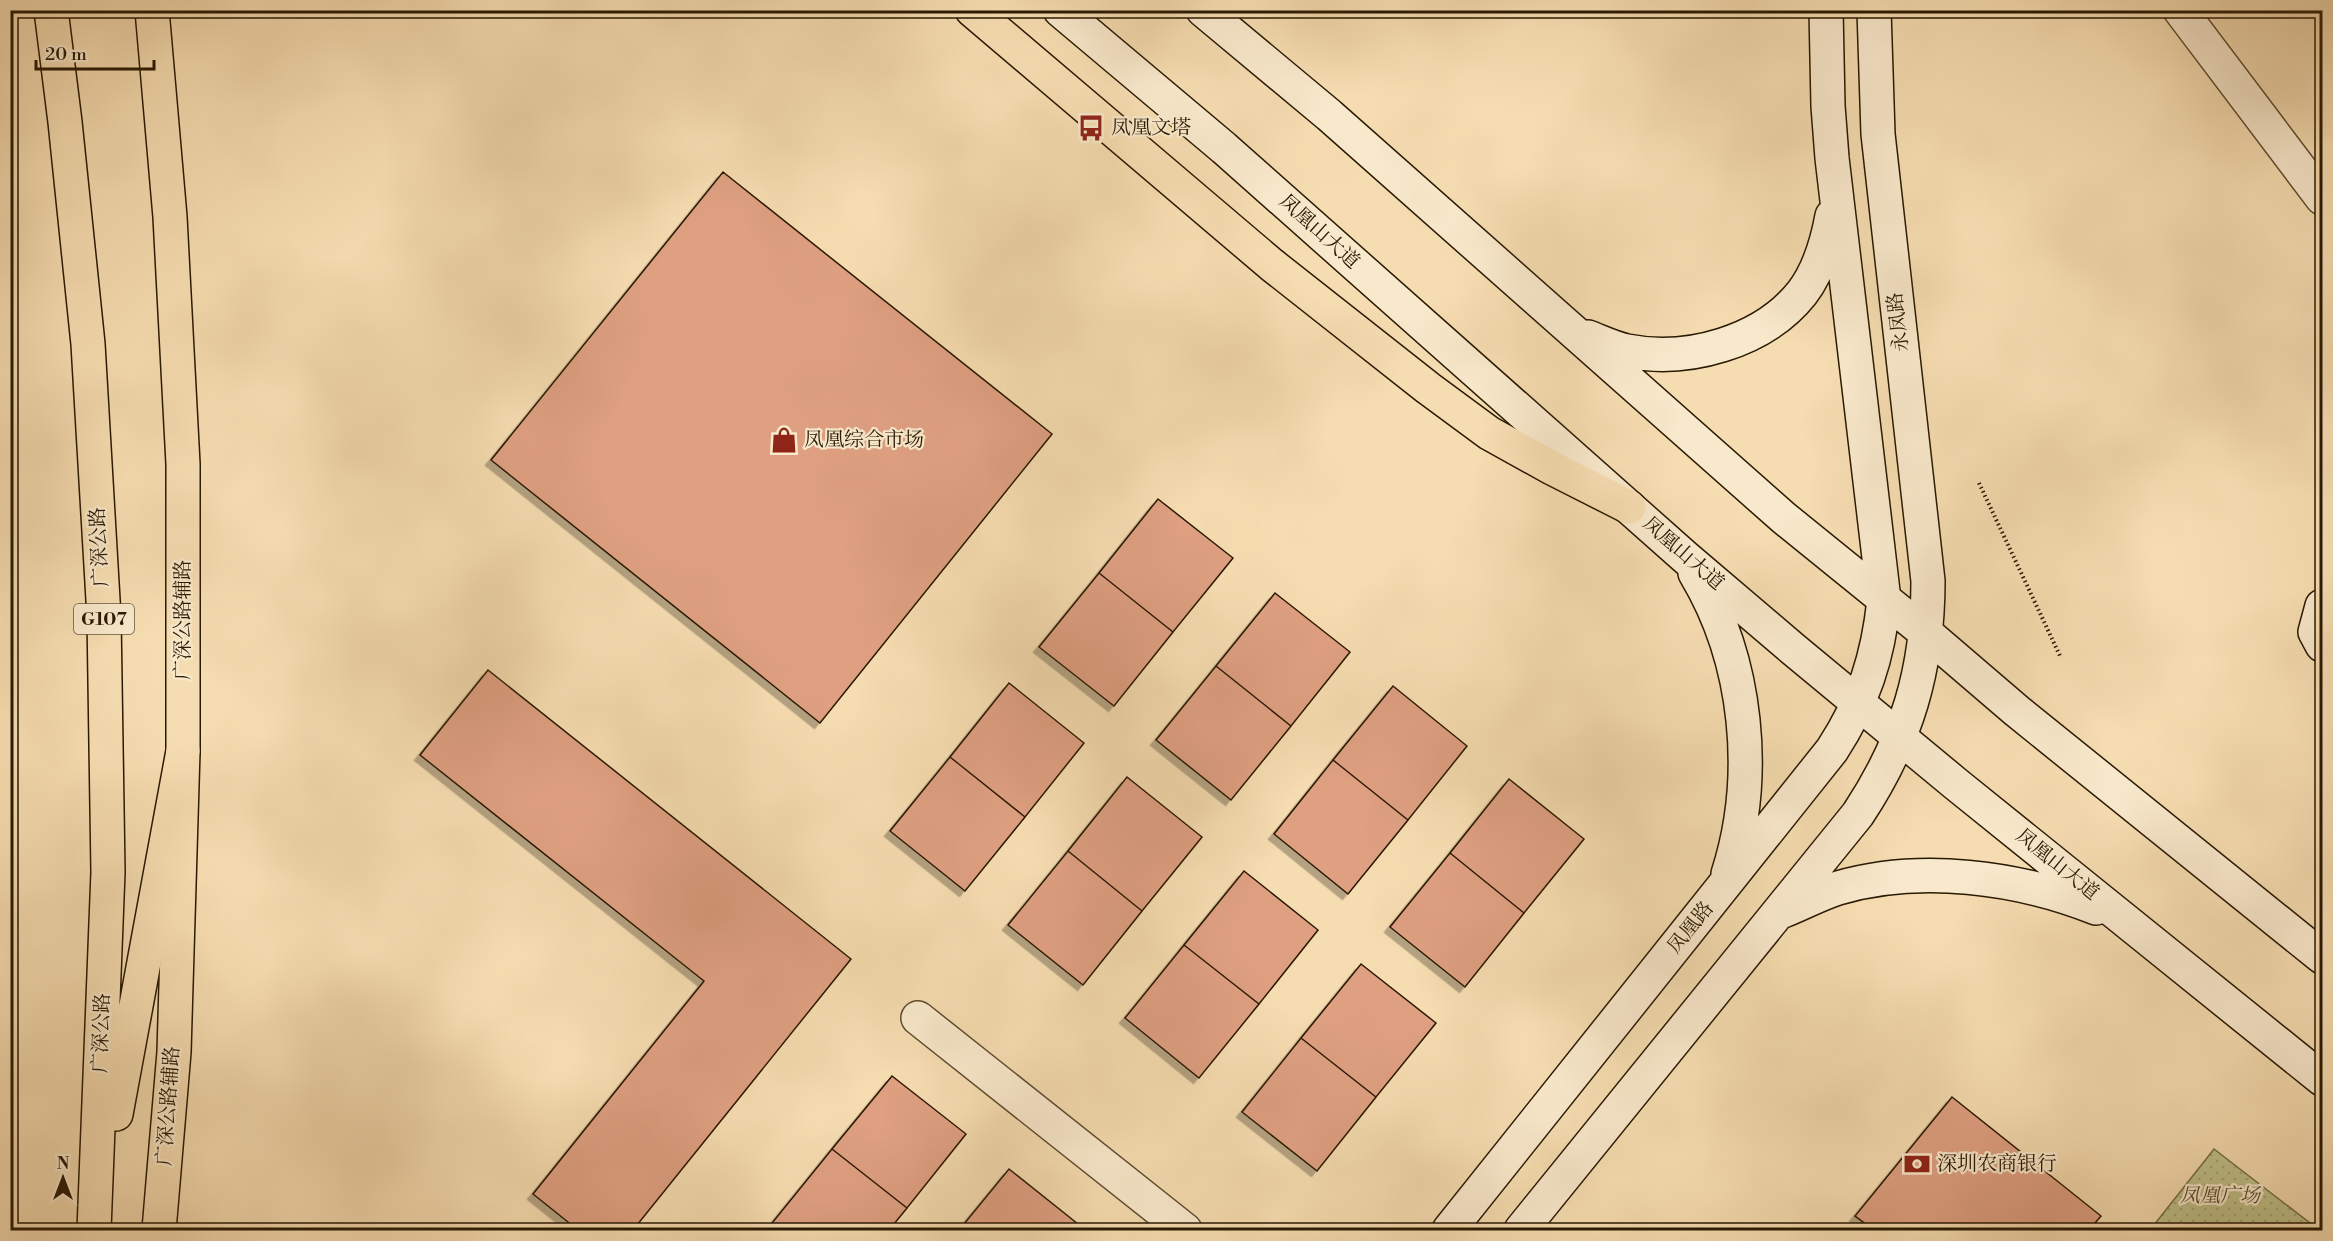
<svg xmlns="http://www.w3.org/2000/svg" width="2333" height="1241" font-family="'Libre Bodoni','Noto Serif SC',serif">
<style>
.grass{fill:url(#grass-dots);stroke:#746c46;stroke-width:1.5}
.building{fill:#dfa082;stroke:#291903;stroke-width:1.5;filter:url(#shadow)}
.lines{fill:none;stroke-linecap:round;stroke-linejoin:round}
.street-casing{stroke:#5c4a2e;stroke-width:36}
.secondary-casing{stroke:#291903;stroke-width:36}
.primary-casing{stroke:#291903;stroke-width:36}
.highway-casing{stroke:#291903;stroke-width:36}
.path{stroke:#291903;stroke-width:4;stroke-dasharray:1.5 3;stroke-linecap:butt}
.street{stroke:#f9e9cc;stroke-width:33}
.secondary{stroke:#f9e9cc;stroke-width:33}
.primary{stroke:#f6ddb1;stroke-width:33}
.highway{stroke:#f6ddb1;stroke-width:33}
.labels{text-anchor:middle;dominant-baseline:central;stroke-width:4.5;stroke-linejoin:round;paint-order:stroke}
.shield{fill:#f9e9cc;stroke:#67573f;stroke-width:1.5}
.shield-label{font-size:18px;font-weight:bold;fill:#291903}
.poi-label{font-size:20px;fill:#291903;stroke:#f9e9cc;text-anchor:start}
.street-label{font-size:20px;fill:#291903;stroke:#f9e9cc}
.park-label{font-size:20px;font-style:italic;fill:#564b2b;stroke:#f9e9cc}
</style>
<defs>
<pattern id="grass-dots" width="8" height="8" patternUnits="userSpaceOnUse" patternTransform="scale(1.5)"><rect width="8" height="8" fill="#bfc089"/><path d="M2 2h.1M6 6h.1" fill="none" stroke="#a4a475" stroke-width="1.8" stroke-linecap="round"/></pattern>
<filter id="shadow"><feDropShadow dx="-5.5" dy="5.5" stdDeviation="0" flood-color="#0004"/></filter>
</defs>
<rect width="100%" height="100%" fill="#f6ddb1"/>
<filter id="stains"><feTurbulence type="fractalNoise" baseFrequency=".00333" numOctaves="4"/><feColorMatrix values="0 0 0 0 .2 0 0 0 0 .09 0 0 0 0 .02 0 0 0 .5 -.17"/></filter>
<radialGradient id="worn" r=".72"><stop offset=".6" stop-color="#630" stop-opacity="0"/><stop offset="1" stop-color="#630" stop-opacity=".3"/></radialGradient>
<path class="grass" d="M2214 1149 2319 1230H2150Z"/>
<path class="building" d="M723 172 1052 434 820 723 491 460Z
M1158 499 1233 558 1173 632 1099 573Z
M1099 573 1173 632 1114 706 1039 647Z
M1275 593 1350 652 1291 726 1216 666Z
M1216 666 1291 726 1231 800 1156 740Z
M488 670 851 959 633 1230H578L533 1194 704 981 420 755Z
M1009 683 1084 743 1025 817 950 757Z
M1393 686 1467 746 1408 820 1333 760Z
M950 757 1025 817 965 891 890 831Z
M1333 760 1408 820 1348 894 1274 834Z
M1127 777 1202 837 1142 911 1068 851Z
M1509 779 1584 839 1524 913 1450 853Z
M1068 851 1142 911 1083 985 1008 925Z
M1450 853 1524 913 1465 987 1390 927Z
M1244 871 1318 930 1259 1004 1184 945Z
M1184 945 1259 1004 1199 1078 1125 1018Z
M1361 964 1436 1023 1376 1097 1301 1038Z
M1301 1038 1376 1097 1317 1171 1242 1112Z
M892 1076 966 1134 907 1208 832 1149Z
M1952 1097 2101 1216 2089 1230H1874L1855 1216Z
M832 1149 907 1208 889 1230H782L772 1223Z
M1009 1169 1083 1228 1081 1230H959Z"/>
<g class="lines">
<g class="street-casing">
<path id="street" d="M2180 10 2322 198
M918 1018 1185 1230"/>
</g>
<g class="secondary-casing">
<path id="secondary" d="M1060 10 1224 148 1685 557 1793 649 1956 784 2322 1079
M1203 10 1329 115 1784 518 1926 633 2017 711 2322 957
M1588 337C1601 342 1613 348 1627 351 1688 363 1763 342 1802 293 1819 271 1827 243 1832 216
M1695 573C1748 661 1759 777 1728 874
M2322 606 2315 632 2322 645
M1783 911C1801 904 1819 894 1838 888 1920 864 2018 877 2096 908
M1449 1230 1832 750C1864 701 1878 657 1884 600L1832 158 1828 106 1826 10
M1521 1230 1858 814C1907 740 1928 669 1928 581L1878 134 1874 10"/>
</g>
<g class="primary-casing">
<path id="primary" d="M152 10 170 217 183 464V751L174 1052 159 1230
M972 10 1272 265 1428 388 1489 433 1552 468 1629 507"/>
</g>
<g class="highway-casing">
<path id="highway" d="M51 10 65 122 88 344 104 617 108 872 94 1230
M116 1114 183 751"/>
</g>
<path class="path" d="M1979 483 2061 658"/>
<use href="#street" class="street"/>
<use href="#secondary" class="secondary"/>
<use href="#primary" class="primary"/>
<use href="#highway" class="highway"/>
</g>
<defs>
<g id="bus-bare" transform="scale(2.07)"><path d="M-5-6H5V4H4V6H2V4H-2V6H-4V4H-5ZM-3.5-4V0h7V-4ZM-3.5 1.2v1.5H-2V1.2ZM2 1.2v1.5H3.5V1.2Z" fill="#8f2418" stroke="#f9e9cc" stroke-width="2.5" paint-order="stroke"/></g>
<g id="shop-bare" transform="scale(2.07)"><path d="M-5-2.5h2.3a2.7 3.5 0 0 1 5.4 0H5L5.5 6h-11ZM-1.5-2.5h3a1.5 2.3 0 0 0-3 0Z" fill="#8f2418" stroke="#f9e9cc" stroke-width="2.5" paint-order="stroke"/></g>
<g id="bank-bare" transform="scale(2.07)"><path d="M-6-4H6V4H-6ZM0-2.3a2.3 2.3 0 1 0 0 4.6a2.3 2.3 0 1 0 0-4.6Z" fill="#8f2418" stroke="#f9e9cc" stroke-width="2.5" paint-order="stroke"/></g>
</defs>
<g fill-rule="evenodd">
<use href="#bus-bare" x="1091" y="128"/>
<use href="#shop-bare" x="784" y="440"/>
<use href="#bank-bare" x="1917" y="1164"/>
</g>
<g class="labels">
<rect class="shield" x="74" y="604" width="60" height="30" rx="4.5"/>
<g class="shield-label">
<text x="104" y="619">G107</text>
</g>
<g class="poi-label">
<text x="1111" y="128">凤凰文塔</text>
<text x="804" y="440">凤凰综合市场</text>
<text x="1937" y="1164">深圳农商银行</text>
</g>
<g class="street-label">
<text transform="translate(1319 232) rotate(42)">凤凰山大道</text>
<text transform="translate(1899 322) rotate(-97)">永凤路</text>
<text transform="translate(100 547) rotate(-93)">广深公路</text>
<text transform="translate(1683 554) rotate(41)">凤凰山大道</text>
<text transform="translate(183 620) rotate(-90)">广深公路辅路</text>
<text transform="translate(2057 865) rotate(39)">凤凰山大道</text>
<text transform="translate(1691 928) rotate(-51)">凤凰路</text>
<text transform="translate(102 1033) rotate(-88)">广深公路</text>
<text transform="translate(169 1106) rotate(-86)">广深公路辅路</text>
</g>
<g class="park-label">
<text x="2220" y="1196">凤凰广场</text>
</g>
</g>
<rect width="2333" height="1241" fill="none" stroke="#f6ddb1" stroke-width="36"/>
<rect x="12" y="12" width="2309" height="1217" fill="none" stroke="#291903" stroke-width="3"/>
<rect x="18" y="18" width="2297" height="1205" fill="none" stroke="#291903" stroke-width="1.5"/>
<g transform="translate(63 1178)" stroke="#f9e9cc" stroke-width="4.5" paint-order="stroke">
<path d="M0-4.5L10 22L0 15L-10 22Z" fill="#291903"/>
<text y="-9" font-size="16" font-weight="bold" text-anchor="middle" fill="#291903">N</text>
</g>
<path d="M36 60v9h118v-9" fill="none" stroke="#291903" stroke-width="3"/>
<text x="45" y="60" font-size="18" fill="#291903" stroke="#f9e9cc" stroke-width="4.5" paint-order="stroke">20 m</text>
<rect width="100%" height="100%" filter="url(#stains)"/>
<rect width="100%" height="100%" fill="url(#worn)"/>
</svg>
